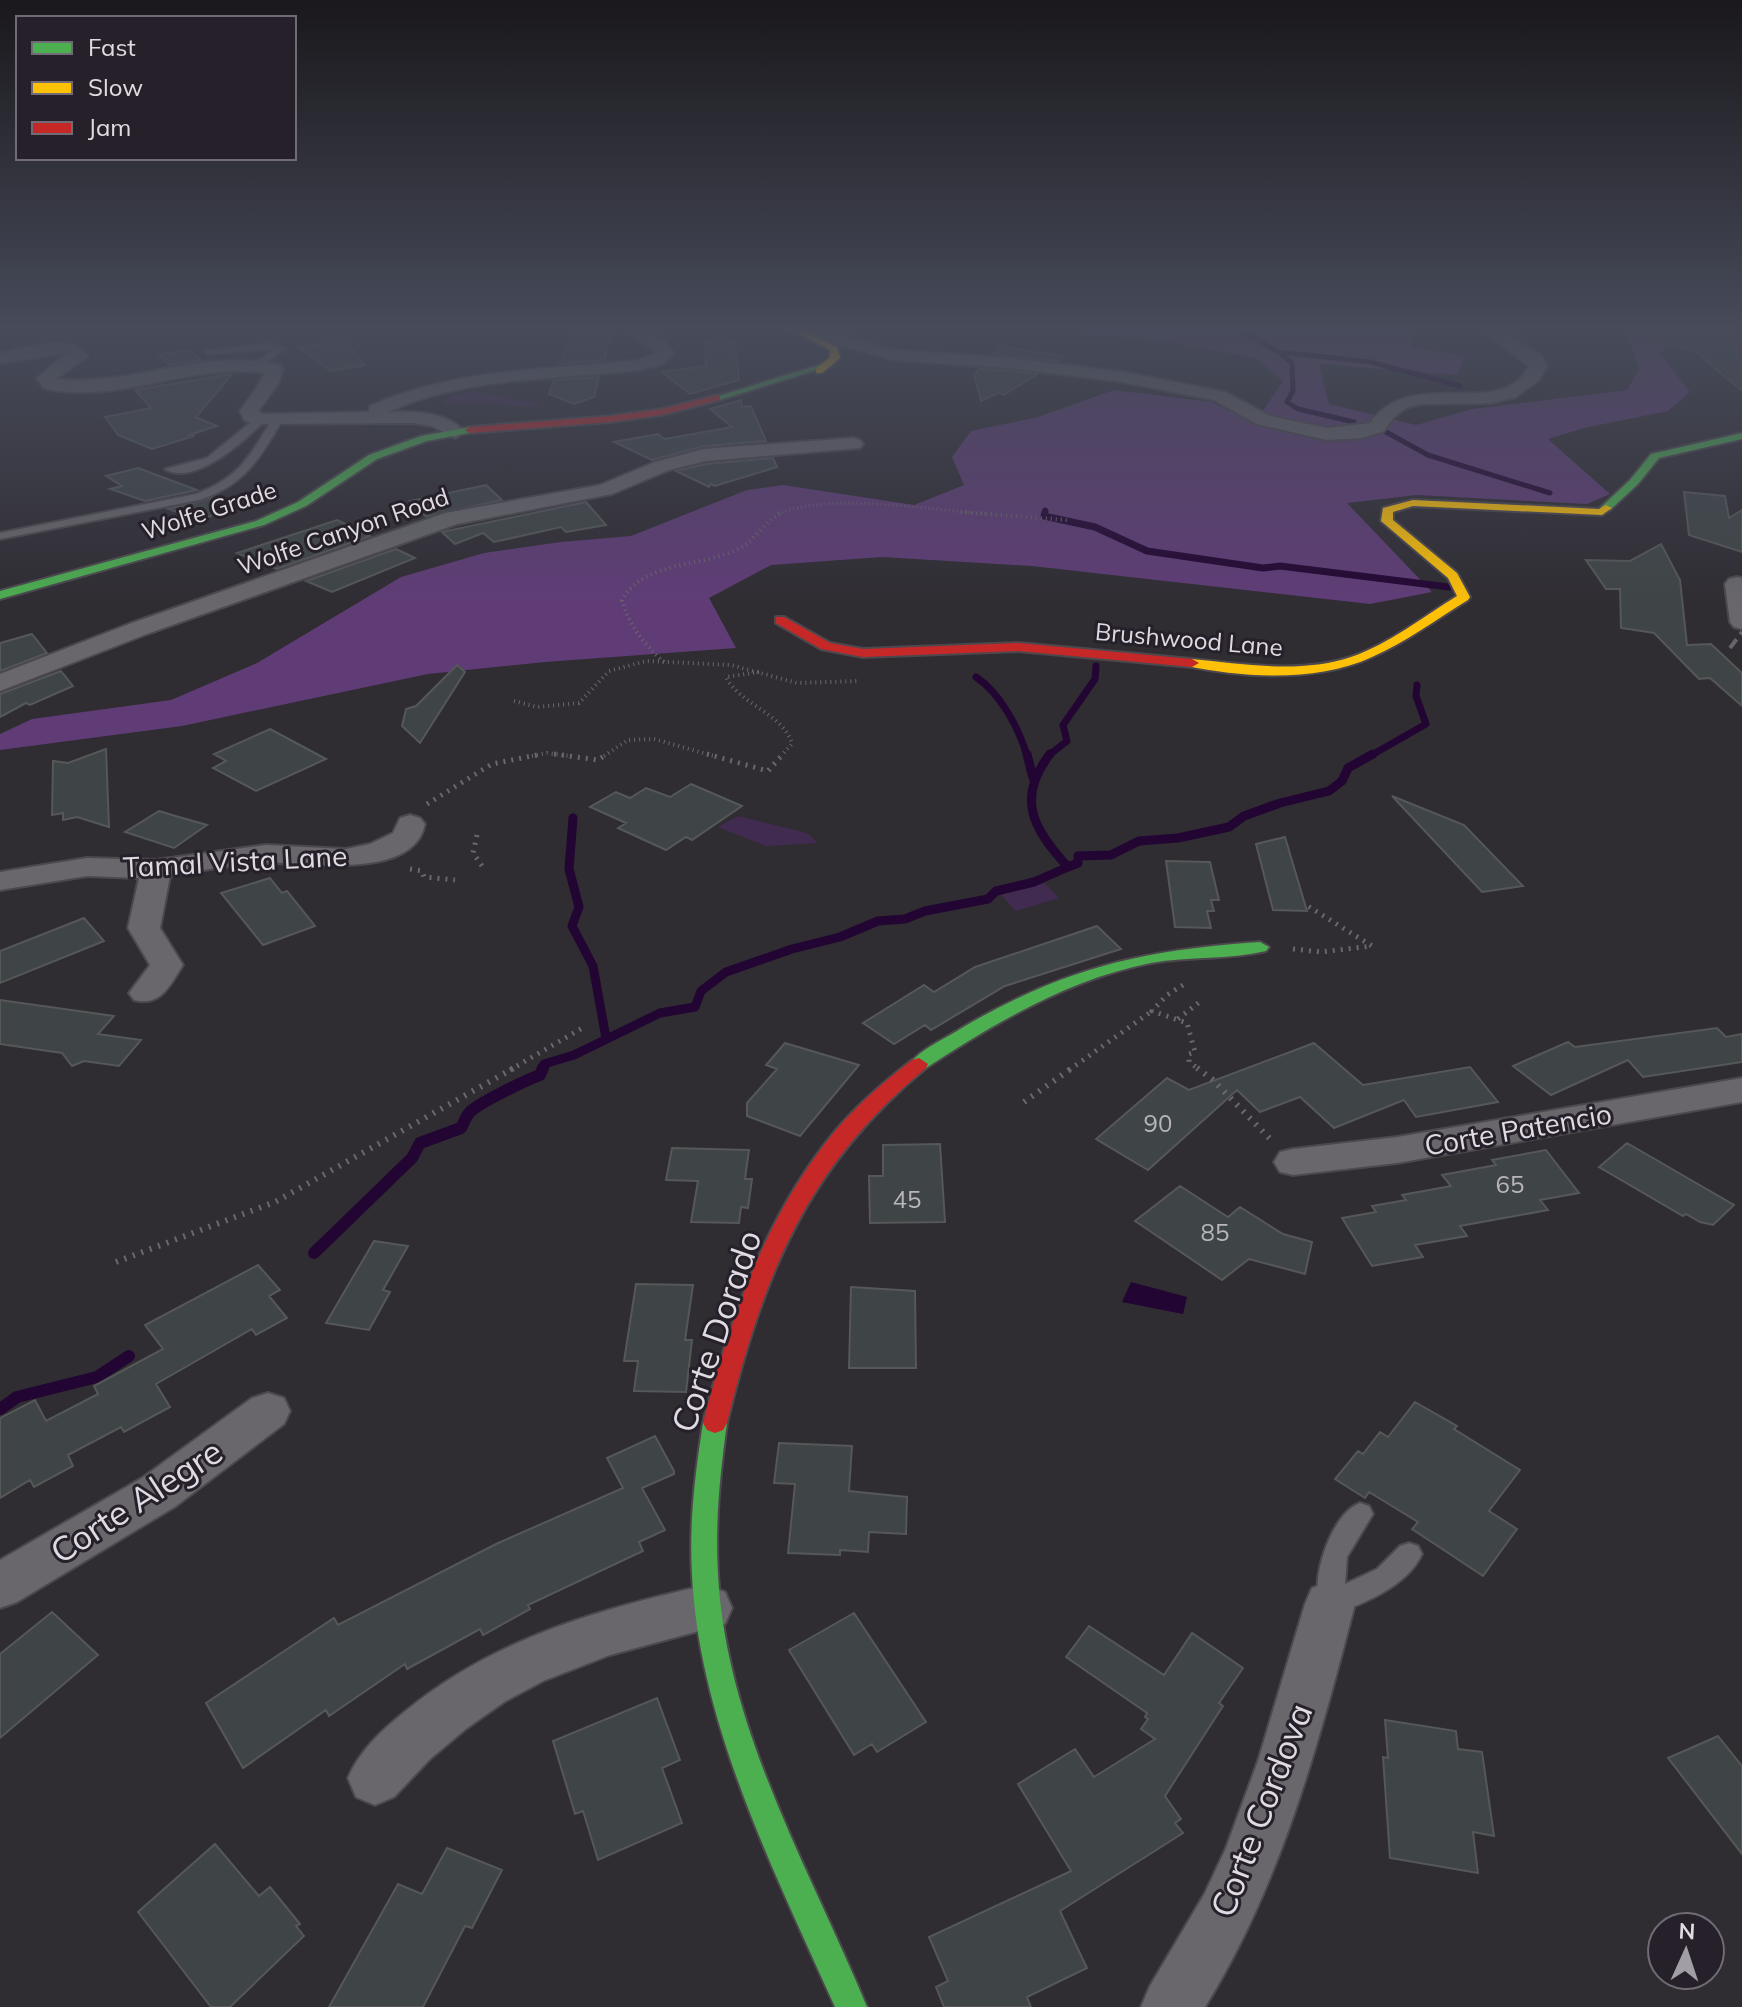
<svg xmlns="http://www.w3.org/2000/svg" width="1742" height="2007" font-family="Mulish,sans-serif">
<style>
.green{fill:#422b51}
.forest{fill:#603c77}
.water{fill:#220532}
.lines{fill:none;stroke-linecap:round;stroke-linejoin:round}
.stream-far3{stroke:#220532;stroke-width:5}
.stream-far2{stroke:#220532;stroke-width:7}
.stream-far1{stroke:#220532;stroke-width:9}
.stream{stroke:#220532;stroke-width:12}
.building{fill:#3f4546;stroke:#555758;stroke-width:2}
.lane-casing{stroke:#4c484e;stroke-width:4}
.street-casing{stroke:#4c484e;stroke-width:4}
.fast-casing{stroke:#4c484e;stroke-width:4}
.slow-casing{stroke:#4c484e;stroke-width:4}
.jam-casing{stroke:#4c484e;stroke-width:4}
.path-far3{stroke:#6a686d;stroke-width:3;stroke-dasharray:1 3;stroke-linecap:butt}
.path-far2{stroke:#6a686d;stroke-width:4;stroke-dasharray:1 4;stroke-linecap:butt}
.path-far1{stroke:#6a686d;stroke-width:5;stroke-dasharray:2 6;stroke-linecap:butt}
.path{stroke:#6a686d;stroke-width:6;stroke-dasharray:2 7;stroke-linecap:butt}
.lane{fill:#69676b;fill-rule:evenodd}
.street{fill:#69676b;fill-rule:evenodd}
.fast{fill:#4caf50;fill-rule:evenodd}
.slow{fill:#ffc107;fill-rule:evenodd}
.jam{fill:#c62828;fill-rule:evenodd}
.rail{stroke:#676569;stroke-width:4;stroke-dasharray:11 6;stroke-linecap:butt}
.labels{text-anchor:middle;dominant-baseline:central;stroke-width:6;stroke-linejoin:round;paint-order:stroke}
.far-street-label{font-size:24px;fill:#e0dbe3;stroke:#26202a}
.number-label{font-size:24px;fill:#b8b6bc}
.street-label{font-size:28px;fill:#e0dbe3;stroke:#26202a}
.near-street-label{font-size:34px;fill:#e0dbe3;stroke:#26202a}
</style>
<rect width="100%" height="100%" fill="#2f2c32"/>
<path class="green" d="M474 391 540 405C519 409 502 403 481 402 467 402 457 406 443 403L448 398Z
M738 816 807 833 818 843 766 846 718 827Z
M1044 883 1059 898 1016 911 1001 895Z"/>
<path class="forest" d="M1085 327 1200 331 1211 327H1412V347L1464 356 1458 375 1319 364 1329 404 1416 425 1472 409 1627 390 1639 369 1628 335 1676 339 1660 353 1690 392 1668 411 1584 428 1548 439 1610 494 1587 504 1417 495 1347 503 1432 592 1370 604 1032 566 882 557 771 565 709 598 736 648 545 662 428 674 182 726 0 750V734L32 719 171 700 257 663 401 577 484 553 561 542 631 536 747 490 783 485 914 505 964 485 952 457 971 431 1038 417 1114 390 1212 402 1254 424 1283 381 1256 358 1148 338 1086 334Z"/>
<path class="water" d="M1131 1282 1187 1297 1183 1314 1122 1302Z"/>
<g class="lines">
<path class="stream-far3" d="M1234 327 1279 352 1292 363 1293 391 1287 402 1298 409 1354 422
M1279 352 1371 362 1460 386
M1386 432 1428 455 1550 493
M1044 514 1045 510"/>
<path class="stream-far2" d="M1045 512 1044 516 1095 527 1147 551 1263 568 1280 566 1449 587
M976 677C1000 693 1019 728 1027 756
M1048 756 1067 741 1063 725 1095 679 1096 666
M1370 756 1426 724 1416 696 1417 685"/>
<path class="stream-far1" d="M1027 754 1033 778
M573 818 569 869 579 907 572 926 593 966 606 1038
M1068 867 1078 863V856L1111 855 1139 841 1178 838 1229 827 1244 816 1280 803 1329 791 1342 781 1348 768 1373 754
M542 1070 544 1064 574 1055 660 1013 695 1007 701 991 726 972 792 949 840 937 878 921 905 919 925 911 988 899 996 891 1034 882 1068 867C1034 830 1015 799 1050 754"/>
<path class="stream" d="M314 1253 412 1158 420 1143 461 1128C464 1123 466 1115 471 1111 483 1101 524 1081 540 1075L543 1068
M0 1409 17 1397 97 1377 129 1356"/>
</g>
<path class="building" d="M574 327H613L604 360 560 364Z
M1635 327H1731V335L1742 337V391L1696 352 1634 333Z
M345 341 364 365 331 371 297 347Z
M705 342H735L739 380 690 394 662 372 706 366Z
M999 346 1054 355 1064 357 1058 361 992 354Z
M189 350 201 360 169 365 159 355Z
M979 369 1010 371 1037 374 1004 395 998 393 981 401 974 375Z
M232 374 196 417 217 426 189 435 194 436 152 449 118 435 105 417 151 408 135 390Z
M599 377 594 397 574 404 549 394 554 380Z
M741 400 742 407 751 406 766 441 704 446 652 460 614 442 658 434 665 439 732 427 710 409Z
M773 458 777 467 715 486 711 484 709 487 676 471 706 464Z
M138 468 197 490 145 501 110 489 122 486 106 476Z
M486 485 502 500 426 517 410 501Z
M1684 492 1725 496 1729 518 1742 510V552L1689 535Z
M215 497 238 506 200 520 168 509Z
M586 502 606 525 566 532 561 527 494 542 483 533 455 544 442 532Z
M337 520 370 536 277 569 237 553Z
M1661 544 1680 580 1687 645 1711 644 1742 673V706L1710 678 1699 679 1654 633 1621 628 1620 589H1606L1586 560 1630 561Z
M396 549 415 558 332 592 306 581Z
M32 634 47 653 0 671V643Z
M457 665 465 672 420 743 402 726 406 709 416 706Z
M61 671 73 686 30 705 26 703 0 717V694Z
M270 729 326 759 256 791 213 768 226 761 214 754Z
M106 749 109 827 77 817 63 820V813L52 815 53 761 68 763Z
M691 784 742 806 692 840 686 837 666 850 618 828 626 823 590 807 616 792 630 798 646 788 670 797Z
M1392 796 1464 825 1523 886 1482 892Z
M159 811 179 817 207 825 174 848 125 832Z
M1285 837 1307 911 1273 910 1256 844Z
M1166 861 1210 862 1219 900H1211L1214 911H1207L1211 928 1175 927Z
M270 878 282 893 287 891 315 926 263 945 221 893Z
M84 918 104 941 0 983V951Z
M1097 926 1121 949 1005 986 931 1030 925 1025 894 1044 863 1023 924 985 934 992 975 967Z
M0 1000 114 1016 98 1034 141 1040 119 1066 84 1061 72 1066 62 1053 0 1044Z
M1717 1028 1726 1037 1742 1034V1062L1643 1077 1628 1060 1551 1095 1513 1066 1568 1042 1575 1047Z
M785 1043 859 1065 800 1136 747 1116V1103L777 1069 766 1065Z
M1314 1043 1363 1085 1470 1067 1498 1102 1416 1117 1404 1100 1334 1128 1300 1097 1260 1112 1237 1090 1148 1170 1096 1139 1167 1078 1189 1090Z
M1627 1143 1734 1205 1713 1225 1700 1222 1686 1214 1683 1216 1599 1167Z
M940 1144 945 1222 870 1223 869 1176H883V1145Z
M672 1148 749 1150 745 1179H752L748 1208 741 1207 739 1223 691 1222 698 1181 666 1180Z
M1546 1150 1579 1193 1540 1200 1548 1210 1460 1226 1467 1236 1415 1245 1423 1257 1372 1266 1342 1218 1376 1212 1372 1206 1406 1200 1402 1195 1451 1186 1442 1175 1496 1165 1492 1160Z
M1180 1186 1228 1217 1240 1207 1283 1234 1312 1242 1305 1274 1249 1259 1222 1280 1135 1221Z
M374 1241 408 1246 383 1290 390 1292 369 1330 326 1323Z
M258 1265 280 1290 269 1296 287 1318 256 1335 252 1329 156 1384 170 1407 124 1432 121 1427 68 1455 73 1466 34 1487 30 1480 0 1498V1418L35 1400 46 1421 98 1394 94 1386 163 1349 145 1325Z
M636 1284 693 1285 685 1340H692L686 1392 634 1391 638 1361H624Z
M851 1287 915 1291 916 1368H849Z
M1415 1402 1457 1426 1454 1429 1520 1470 1489 1511 1517 1529 1483 1576 1412 1529 1418 1522 1369 1492 1365 1498 1335 1479 1358 1451 1363 1454 1380 1432 1388 1437Z
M655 1436 674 1471V1474L642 1488 665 1530 639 1542 643 1551 528 1605 530 1609 483 1635 480 1629 407 1669 405 1664 329 1716 326 1710 243 1768 206 1703 334 1618 338 1625 496 1544 623 1488 607 1458Z
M779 1443 852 1446 849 1491 907 1497 906 1534 869 1532 868 1552 840 1550V1555L788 1553 795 1484 774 1483Z
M52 1612 98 1655 0 1738V1654Z
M854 1613 926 1722 877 1752 872 1744 854 1755 789 1650Z
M1089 1626 1164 1675 1192 1633 1243 1668 1219 1703 1223 1706 1165 1796 1181 1819 1175 1823 1183 1833 1060 1911 1087 1968 1027 1997 1031 2007H944L936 1987 948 1981 929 1937 1071 1871 1018 1784 1075 1749 1094 1777 1155 1739 1141 1729 1148 1719 1145 1717 1147 1713 1066 1657Z
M657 1698 680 1760 662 1768 682 1823 598 1860 583 1811 575 1814 553 1741Z
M1385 1720 1456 1731 1458 1749 1482 1752 1494 1836 1473 1832 1478 1873 1390 1858 1383 1757 1388 1758Z
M1718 1736 1742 1766V1854L1668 1758Z
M215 1844 259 1896 270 1887 300 1924 296 1926 304 1936 230 2007H211L138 1912Z
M447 1848 502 1870 472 1928 465 1926 423 2007H329L398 1884 422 1894Z"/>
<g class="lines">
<g class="lane-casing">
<path id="lane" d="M270 343 286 348 258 368 255 363 274 349 208 354 204 351Z
M256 418 265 420C246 440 194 487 165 469L207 458Z
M272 420 281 422C260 459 242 487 199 500L0 539V533L196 494C240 477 249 457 272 420Z
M1360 1503 1369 1506 1373 1514 1347 1557 1345 1584 1377 1569 1400 1546 1409 1543 1418 1546 1422 1554C1407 1587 1362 1604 1330 1616L1321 1613C1308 1584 1330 1514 1360 1503Z"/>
</g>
<g class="street-casing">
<path id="street" d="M622 327C645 327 663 333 674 354L661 365 639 370C555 380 466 376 388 412 414 411 446 411 465 432L455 438 432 426 413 423 253 424 244 420 240 411 260 383 264 373C190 362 117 406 43 388L37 378 67 353 0 363V353C27 348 69 331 88 356L56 379C132 387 204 347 280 365L283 369 278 384 258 411 263 414 369 412 370 406C455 368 548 370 639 360L657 352Z
M784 327H811L895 350 1010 358 1123 372 1225 392 1270 416 1327 428 1370 423C1412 364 1501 422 1529 366L1491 337 1489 334 1493 327H1509L1506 333 1541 355 1547 366 1539 380 1516 397 1491 403 1421 404 1406 408 1393 418 1384 431 1362 438 1327 440 1257 424 1214 400 1123 382 1010 368 894 360 786 330Z
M853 438 860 440 863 444 860 448 705 461 669 470 612 494 457 524 147 634 0 691V674L129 624 445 513 600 485 655 462 704 449Z
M1737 577 1742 578V629L1734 627 1730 622 1725 584 1729 579Z
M410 815 420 818 425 824C413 882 305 861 263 863 231 865 201 870 170 876L160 928 183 965C170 985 161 1007 134 1000L129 993 150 965 128 928 139 878 87 876 0 890V872L87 858 156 860 266 845 346 849 370 844 393 833 400 818Z
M1742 1078V1102L1397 1163 1293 1175 1280 1172 1274 1162 1280 1152 1293 1149 1397 1137Z
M268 1393 284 1398 290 1411 284 1424 176 1506 17 1602 0 1608V1560L142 1478 252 1398Z
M1330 1581 1348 1588 1355 1604C1319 1743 1281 1884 1205 2007H1141L1150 1986 1205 1893 1226 1848 1258 1761 1305 1604 1312 1588Z
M707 1585 725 1592 732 1608 725 1624 610 1655 543 1681 504 1702 467 1728 430 1759 394 1797 375 1805 356 1797 348 1778C360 1750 383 1729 407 1710 494 1639 599 1609 707 1585Z"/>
</g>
<g class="fast-casing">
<path id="fast" d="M825 363 833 365 720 400 712 398Z
M470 427 474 428V432L427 441 377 459 306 506 264 525 0 599V591L256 521 298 502 369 455 421 436Z
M1742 433V439L1659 458 1638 484 1610 510 1600 508 1630 480 1651 454Z
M1260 942 1269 947 1266 951C1229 960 1189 956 1151 963 1069 979 995 1023 926 1068L919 1070 910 1064C920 1049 945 1039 960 1029 1063 968 1142 950 1260 942Z
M715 1413 723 1416 727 1423C720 1474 715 1522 718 1574 726 1728 809 1867 867 2007H835C775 1873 699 1723 692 1575 689 1523 695 1474 703 1423L707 1416Z"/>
</g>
<g class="slow-casing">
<path id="slow" d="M785 327H796L837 347 840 358 822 373H816V369L830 357V350Z
M1413 500 1599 509 1606 505 1612 508 1602 515 1413 506 1393 512V520L1457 573 1470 597 1468 600C1437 619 1406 642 1372 657 1318 682 1245 678 1187 666L1185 663 1192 659C1244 664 1300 674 1351 657 1389 644 1423 617 1457 596L1448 578 1381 521 1383 508Z"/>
</g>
<g class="jam-casing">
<path id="jam" d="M717 395 720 396V400L662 415 610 422 470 433 465 430 470 427 610 416 662 409Z
M776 617H784L830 643 863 649 1018 643 1192 659 1199 663 1192 667 1018 651 863 657 821 649 776 623Z
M919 1058 928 1064 926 1068C806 1167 763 1276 727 1423L723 1430 715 1433 707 1430 703 1423C730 1319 766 1214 836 1130 859 1103 885 1081 912 1060Z"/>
</g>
<path class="path-far3" d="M778 514C828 492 932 510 988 514"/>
<path class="path-far2" d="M961 512 1067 520
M664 662C644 645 630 626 622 601 640 561 705 567 740 548 756 540 765 520 783 512
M759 672 726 677C740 705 784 714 792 744L781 756
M514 701 537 707 579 703 609 671 646 661 731 665 797 683 859 681
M532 756 547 753 569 756
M604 756 628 740 654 739 714 756"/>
<path class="path-far1" d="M554 754 598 760 607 754
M707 754 768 771 783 754
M427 804 492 764 542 754
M477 835 473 853 485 870
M410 869 422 871 424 877 455 880
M1293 949 1321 952 1372 946 1306 905
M1183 985 1167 995 1152 1011 1187 1023 1195 1052 1189 1054V1062L1200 1070
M1178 1019 1202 1000
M510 1070 584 1027
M1069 1070 1152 1011"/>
<path class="path" d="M1197 1068 1212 1079 1273 1142
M1024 1102 1072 1068
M116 1262 275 1202 514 1068"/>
<use href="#lane" class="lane"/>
<use href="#street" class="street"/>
<use href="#fast" class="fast"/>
<use href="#slow" class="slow"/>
<use href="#jam" class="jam"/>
<path class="rail" d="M1730 648 1742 632"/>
</g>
<linearGradient id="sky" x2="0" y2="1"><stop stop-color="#1a181c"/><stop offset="0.54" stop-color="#474b5a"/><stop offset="1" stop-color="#474b5a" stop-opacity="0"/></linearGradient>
<rect width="1742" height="608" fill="url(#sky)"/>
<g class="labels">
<g class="far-street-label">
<text transform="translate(209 510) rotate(-18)">Wolfe Grade</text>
<text transform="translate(343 531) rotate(-19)">Wolfe Canyon Road</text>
<text transform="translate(1189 639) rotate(5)">Brushwood Lane</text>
</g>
<g class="number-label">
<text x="1158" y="1123">90</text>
<text x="1510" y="1184">65</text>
<text x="907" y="1199">45</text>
<text x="1215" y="1232">85</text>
</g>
<g class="street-label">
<text transform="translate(235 861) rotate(-3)">Tamal Vista Lane</text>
<text transform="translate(1518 1129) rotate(-10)">Corte Patencio</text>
</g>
<g class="near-street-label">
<text transform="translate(716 1331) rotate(-71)">Corte Dorado</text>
<text transform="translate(136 1501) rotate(-33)">Corte Alegre</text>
<text transform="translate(1261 1810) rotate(-69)">Corte Cordova</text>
</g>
</g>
<rect x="16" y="16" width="280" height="144" fill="#26202a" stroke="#706b74" stroke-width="2"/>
<rect x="32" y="42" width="40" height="12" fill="#4caf50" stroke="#706b74" stroke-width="2"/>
<text x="88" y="56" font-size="24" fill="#e0dbe3">Fast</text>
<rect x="32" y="82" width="40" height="12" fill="#ffc107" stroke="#706b74" stroke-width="2"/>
<text x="88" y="96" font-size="24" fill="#e0dbe3">Slow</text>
<rect x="32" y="122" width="40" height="12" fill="#c62828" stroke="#706b74" stroke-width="2"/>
<text x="88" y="136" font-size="24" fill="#e0dbe3">Jam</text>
<g transform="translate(1686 1951) rotate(3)"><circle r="38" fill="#26202a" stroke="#706b74" stroke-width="2"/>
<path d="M0-6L14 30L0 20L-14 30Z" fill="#a29ea5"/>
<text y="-12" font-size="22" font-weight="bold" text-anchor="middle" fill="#e0dbe3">N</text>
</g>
</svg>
